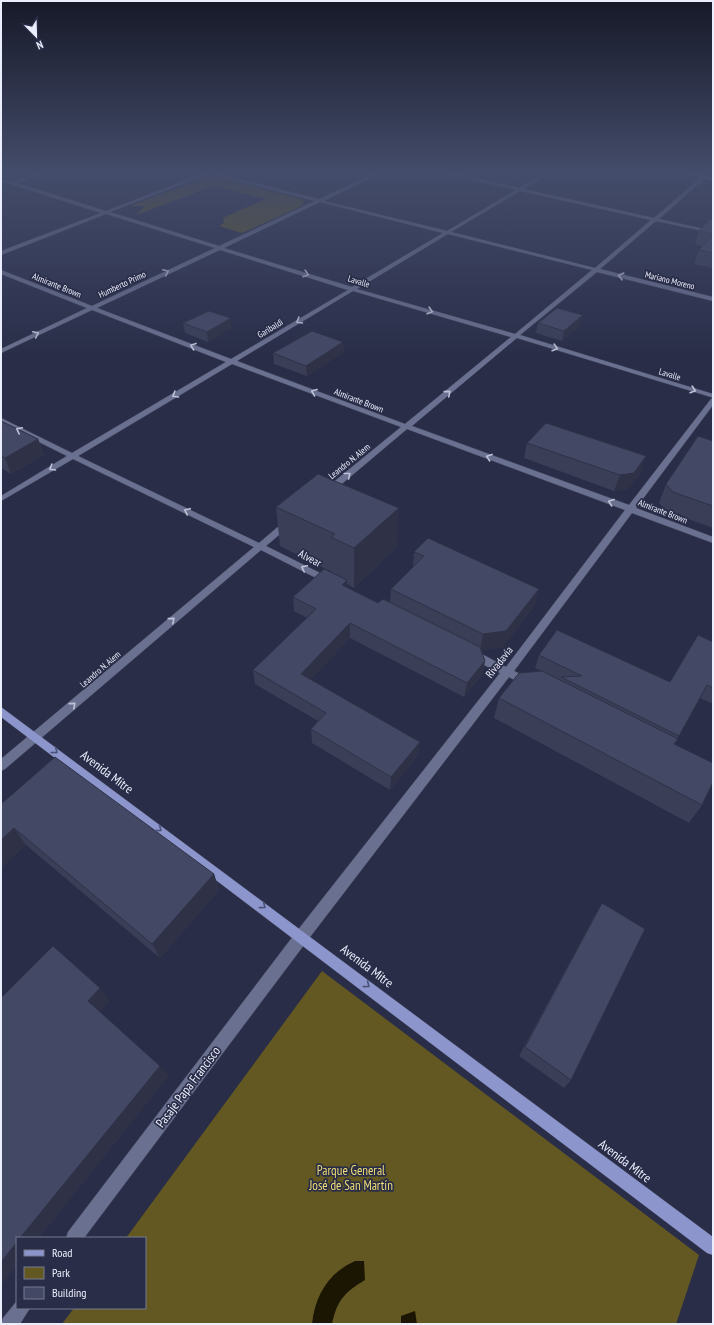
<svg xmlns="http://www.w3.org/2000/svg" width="714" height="1325" font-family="'PT Sans Narrow',sans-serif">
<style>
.green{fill:#635821}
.water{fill:#1b1601}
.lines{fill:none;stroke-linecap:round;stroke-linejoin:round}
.minor-casing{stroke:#46495f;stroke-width:1}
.major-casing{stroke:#46495f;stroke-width:1}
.minor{fill:#6a708f;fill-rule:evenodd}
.major{fill:#8c96cd;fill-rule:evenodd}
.wall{fill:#3a3e57}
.shaded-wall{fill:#2f3247}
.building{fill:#434865;stroke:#2f3247}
.oneway{stroke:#bec2d6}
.oneway2{stroke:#4c5277}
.labels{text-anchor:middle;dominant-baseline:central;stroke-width:3.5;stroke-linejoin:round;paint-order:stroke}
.far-street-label{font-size:9px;fill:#ebeefc;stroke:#292d48}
.street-label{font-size:11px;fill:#ebeefc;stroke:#292d48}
.near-street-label{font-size:13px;fill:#ebeefc;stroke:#292d48}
.near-park-label{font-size:13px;fill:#efdb73;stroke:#292d48}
</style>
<rect width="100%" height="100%" fill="#292d48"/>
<path class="green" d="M208 177H216L301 199 304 201 302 206 242 233 219 226 224 223 223 218 271 196 263 198 214 186 136 215 145 206H130Z
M322 971 699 1255 676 1324H62L74 1308H145V1238H126Z"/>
<path class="water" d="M355 1261H364L365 1280C345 1292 337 1300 332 1324H312C315 1296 328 1273 355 1261Z
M415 1311 417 1324H401V1316Z"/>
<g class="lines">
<g class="minor-casing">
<path id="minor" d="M41 172H48L17 183 106 211 204 173 202 172H213L319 199 377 172H383L324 201 447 231 516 190 438 172H447L519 188 546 172H551L524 189 654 218 707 172H712L659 219 713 231V233L656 221 600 269 713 297V301L597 272 520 335 713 394V405L636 508 713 537V543L632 513 514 671 531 679 532 682 531 685H523L509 677 307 941 84 1238H66L68 1232 297 931 500 673 470 658 469 655 470 652H478L506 667 625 510 407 429 331 493H325V489L401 427 232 364 78 456 259 543 286 520H292V524L266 546 332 579 334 581 332 583H326L261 550 5 769 1 771V759L254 547 73 459 1 501V496L67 456 1 423V418L72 453 226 362 92 310 1 353V349L87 308 1 274V270L92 306 215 248 106 214 1 255V251L101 213 1 181V179L12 182ZM209 174 315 201 219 246 110 212ZM520 191 651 220 595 268 451 232ZM320 202 443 233 352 287 224 248ZM448 234 592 270 515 334 357 289ZM220 250 348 290 231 359 97 308ZM353 291 511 337 405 424 237 361ZM517 338 711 397 713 398 711 399 629 505 412 426Z
M17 1301V1308H30L20 1324H1L3 1318Z"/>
</g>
<g class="major-casing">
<path id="major" d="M677 172H686L713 178V180Z
M1 707 713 1237V1255L707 1253 1 717Z"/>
</g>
<use href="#minor" class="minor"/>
<use href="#major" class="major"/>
</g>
<path class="wall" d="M713 220V268L694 264 699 250 702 246 695 244 699 231Z
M183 323 232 328 208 342 185 333Z
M538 323 581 325 562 341 536 333Z
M343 342 344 352 307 376 274 364 273 353Z
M1 421 38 439 44 455 11 474 1 468Z
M713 441V528L666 511 659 503 666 484Z
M527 443 641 472 628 489 614 491 524 458Z
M276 507 397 547 354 588 347 584V588L378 603 390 602 391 589 413 567 414 552 535 605 503 647 481 650 485 661 482 675 464 697 350 638 311 679 418 755 390 790 312 743 311 729 318 721 255 684 253 670 307 618 294 611 293 597 332 573V572L280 546Z
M713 642V704L700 698 674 744 702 805 689 823 494 718 499 698 560 680 535 668 539 655 670 682Z
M1 804 214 874 219 890 160 958 26 845 1 868Z
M602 903 571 1080 564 1088 519 1056 595 915Z"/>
<path class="shaded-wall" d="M583 315 581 325 562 341 564 331Z
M231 318 232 328 208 342 207 332Z
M343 342 344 352 307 376 306 366Z
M38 439 44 455 11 474 5 458Z
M646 456 641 472 628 489 614 491 620 475Z
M399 508 397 547 354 588V548Z
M347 580V595L342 585Z
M539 589 535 605 503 647 480 650 483 634Z
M350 623V638L303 688 301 674Z
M485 661 482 675 464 697 467 683Z
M420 742 418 755 390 790 391 777Z
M14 828 26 845 1 868V840Z
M214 874 219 890 160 958 152 944Z
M100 988 110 1001 99 1013 88 1001Z
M160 1066 169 1076 39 1238H20Z
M17 1242V1265L1 1285V1262Z"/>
<path class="building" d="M710 219 713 220V234L699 231Z
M713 235V253L699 250Z
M557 308 583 315 564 331 538 323Z
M209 311 231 318 207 332 183 323Z
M312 331 343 342 306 366 273 353Z
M1 421 38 439 5 458 1 456Z
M546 423 646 456 634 473 620 475 527 443Z
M698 436 713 441V506L673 492 666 484Z
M318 474 399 508 354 548 331 537 335 534 276 507Z
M428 538 539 589 506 631 483 634 391 589 424 556 414 552Z
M324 569 347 580 342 585 378 603 383 599 480 647 485 661 467 683 350 623 301 674 420 742 391 777 311 729 326 713 253 670 316 609 293 597Z
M557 630 670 682 698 635 713 642V688L707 685 679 736 561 677 582 676 539 655Z
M542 671 678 739 674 744 713 763V782L702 805 499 698 519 673Z
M55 757 214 874 152 944 14 828 1 840V804Z
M602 903 645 929 571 1080 525 1047Z
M53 946 100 988 88 1001 160 1066 20 1238H17V1242L1 1262V998Z"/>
<defs><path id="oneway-chevron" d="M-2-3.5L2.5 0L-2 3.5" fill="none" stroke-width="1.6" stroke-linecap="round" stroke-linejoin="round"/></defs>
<g class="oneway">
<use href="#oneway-chevron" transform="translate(166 272) rotate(-25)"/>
<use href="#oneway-chevron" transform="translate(306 274) rotate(17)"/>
<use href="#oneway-chevron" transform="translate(621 276) rotate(-166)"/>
<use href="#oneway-chevron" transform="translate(430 311) rotate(16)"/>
<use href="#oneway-chevron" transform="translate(299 321) rotate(149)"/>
<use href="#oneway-chevron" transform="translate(36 334) rotate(-26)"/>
<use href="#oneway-chevron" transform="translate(193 346) rotate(-160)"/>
<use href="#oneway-chevron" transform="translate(555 348) rotate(17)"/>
<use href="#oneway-chevron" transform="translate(693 390) rotate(17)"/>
<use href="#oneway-chevron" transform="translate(314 392) rotate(-159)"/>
<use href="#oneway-chevron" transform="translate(448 393) rotate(-41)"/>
<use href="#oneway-chevron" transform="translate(175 395) rotate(149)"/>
<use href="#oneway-chevron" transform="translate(19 430) rotate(-153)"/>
<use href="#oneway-chevron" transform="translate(489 457) rotate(-160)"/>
<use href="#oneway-chevron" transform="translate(52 468) rotate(149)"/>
<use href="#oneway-chevron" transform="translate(348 475) rotate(-39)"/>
<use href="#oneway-chevron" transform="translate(611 502) rotate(-160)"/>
<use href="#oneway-chevron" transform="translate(187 511) rotate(-155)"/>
<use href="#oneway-chevron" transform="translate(304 568) rotate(-153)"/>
<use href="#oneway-chevron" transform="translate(172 620) rotate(-41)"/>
<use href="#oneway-chevron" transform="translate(73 705) rotate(-41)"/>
</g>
<g class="oneway2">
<use href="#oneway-chevron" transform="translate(55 751) rotate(37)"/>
<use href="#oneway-chevron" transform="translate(159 829) rotate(37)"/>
<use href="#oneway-chevron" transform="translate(263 906) rotate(37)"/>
<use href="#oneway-chevron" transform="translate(367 985) rotate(37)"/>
</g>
<linearGradient id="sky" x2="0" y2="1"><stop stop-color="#171928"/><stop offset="0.48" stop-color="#434c6a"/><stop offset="1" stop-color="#434c6a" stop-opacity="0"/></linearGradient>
<rect width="714" height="358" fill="url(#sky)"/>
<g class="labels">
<g class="far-street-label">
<text transform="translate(670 280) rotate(14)">Mariano Moreno</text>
<text transform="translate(359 281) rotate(17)">Lavalle</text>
<text transform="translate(122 284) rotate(-25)">Humberto Primo</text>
<text transform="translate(57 285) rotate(22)">Almirante Brown</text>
<text transform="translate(270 328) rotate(-31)">Garibaldi</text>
<text transform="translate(670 374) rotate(17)">Lavalle</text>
<text transform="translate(359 400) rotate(21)">Almirante Brown</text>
<text transform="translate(349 461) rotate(-39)">Leandro N. Alem</text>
<text transform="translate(663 511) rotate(21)">Almirante Brown</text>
<text transform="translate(100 669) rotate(-41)">Leandro N. Alem</text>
</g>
<g class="street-label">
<text transform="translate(310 558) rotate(27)">Alvear</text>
<text transform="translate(499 662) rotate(-52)">Rivadavia</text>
</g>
<g class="near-street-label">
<text transform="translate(107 772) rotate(37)">Avenida Mitre</text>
<text transform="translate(367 966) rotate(37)">Avenida Mitre</text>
<text transform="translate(188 1087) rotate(-53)">Pasaje Papa Francisco</text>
<text transform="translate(625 1161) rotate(37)">Avenida Mitre</text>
</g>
<g class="near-park-label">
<text x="351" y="1170">Parque General<tspan x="351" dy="15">José de San Martín</tspan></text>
</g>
</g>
<rect width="714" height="1325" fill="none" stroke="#ebeefc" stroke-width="4"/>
<rect x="16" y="1237" width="130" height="72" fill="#292d48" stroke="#777a90"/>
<rect x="24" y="1250" width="20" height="6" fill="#8c96cd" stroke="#777a90"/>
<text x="52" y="1257" font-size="12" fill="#ebeefc">Road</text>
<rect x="24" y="1267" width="20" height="12" fill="#635821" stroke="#777a90"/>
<text x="52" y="1277" font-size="12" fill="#ebeefc">Park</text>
<rect x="24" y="1287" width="20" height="12" fill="#434865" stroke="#777a90"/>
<text x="52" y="1297" font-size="12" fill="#ebeefc">Building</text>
<g transform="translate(36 36) rotate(157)" stroke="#292d48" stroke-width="3" paint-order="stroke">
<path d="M0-3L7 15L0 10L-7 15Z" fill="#ebeefc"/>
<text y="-6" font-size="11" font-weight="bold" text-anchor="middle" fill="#ebeefc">N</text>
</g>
</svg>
